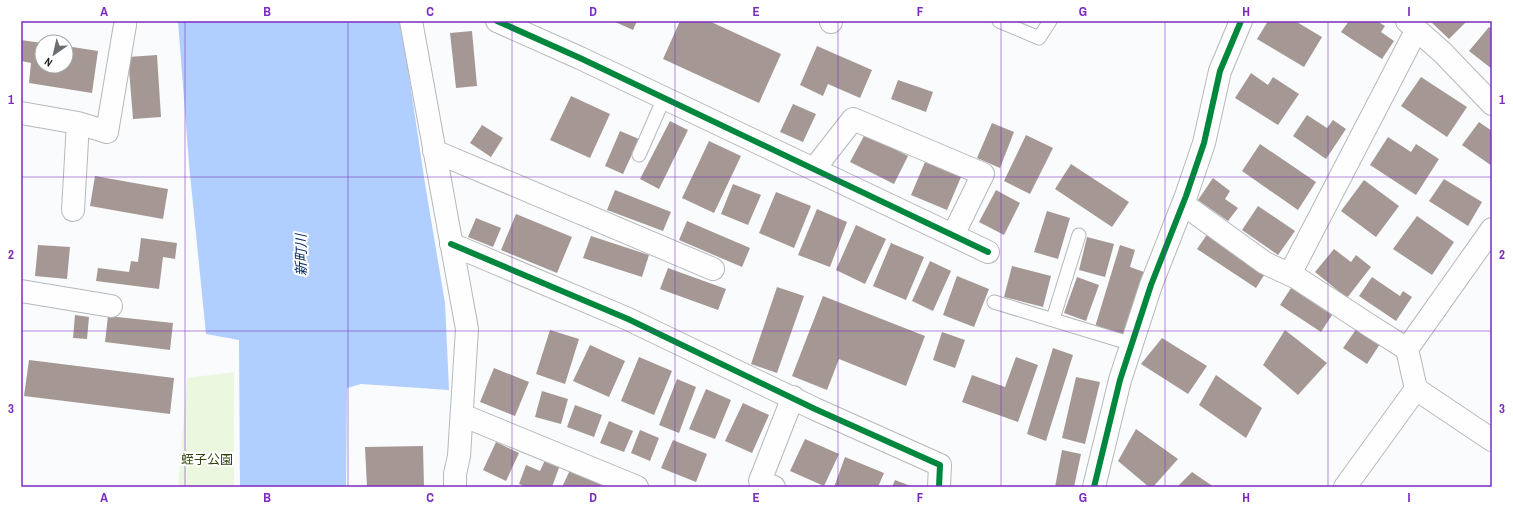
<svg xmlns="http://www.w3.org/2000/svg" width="1513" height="508" font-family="'Archivo Narrow','Noto Sans JP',sans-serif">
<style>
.green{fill:#ebf8df}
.water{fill:#b0cefe}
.building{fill:#a59894}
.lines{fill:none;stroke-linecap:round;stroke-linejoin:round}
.service-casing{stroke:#b5b8ba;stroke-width:15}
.minor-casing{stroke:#b5b8ba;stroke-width:24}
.service{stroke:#fefeff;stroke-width:13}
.minor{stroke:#fefeff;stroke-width:22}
.cycleway-casing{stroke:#fff;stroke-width:8}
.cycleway{stroke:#00873e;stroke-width:6}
.grid{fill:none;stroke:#7b2cbf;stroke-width:1;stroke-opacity:0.55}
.labels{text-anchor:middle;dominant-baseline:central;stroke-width:4;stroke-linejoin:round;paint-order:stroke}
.park-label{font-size:13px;fill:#2f430a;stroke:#fff}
.water-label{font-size:14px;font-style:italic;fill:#092c66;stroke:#fff}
.neatline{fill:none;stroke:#7b2cbf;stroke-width:1.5}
.grid-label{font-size:13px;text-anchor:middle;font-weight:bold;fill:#7b2cbf}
</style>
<rect width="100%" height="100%" fill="#f9fbfd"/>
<path class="green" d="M234 372V487H178L187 378Z"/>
<path class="water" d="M178 21H401L425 184 445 303 449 390 361 384 347 388 346 487H240L239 340 206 334 189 164Z"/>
<path class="building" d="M613 21H637L633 30Z
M680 21H709L781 54 759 103 663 59Z
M1268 21H1295L1322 37 1304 67 1257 39Z
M1349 21H1377L1385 26 1381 32 1394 41 1382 59 1341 32Z
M1430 21H1467L1449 39Z
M1489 27 1492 29V69L1469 51Z
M472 31 477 86 456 88 450 33Z
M21 40 42 43V66H66V46L98 51 92 93 29 83 31 63 21 61Z
M817 46 872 70 860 98 828 84 823 96 800 85Z
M157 55 161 117 133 119 128 57Z
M1251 73 1268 85 1273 77 1299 94 1278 125 1235 98Z
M1421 77 1467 107 1447 137 1401 106Z
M898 80 933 92 926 112 891 99Z
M571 96 610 114 590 158 550 140Z
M793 104 816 114 803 142 780 132Z
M1307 115 1327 128 1333 120 1346 129 1326 159 1293 136Z
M670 121 688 130 659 189 640 179Z
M1479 122 1492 131V166L1462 145Z
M992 123 1014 132 1000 168 977 158Z
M482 125 503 138 491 157 470 143Z
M620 131 639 139 623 174 605 166Z
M865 134 908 156 894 184 850 162Z
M1026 135 1053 148 1030 194 1004 181Z
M1388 137 1411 152 1416 144 1439 159 1416 195 1370 165Z
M709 141 741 156 714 213 682 198Z
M1260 144 1316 182 1298 210 1242 171Z
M925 162 961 177 947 210 911 195Z
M1071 164 1129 202 1112 227 1055 189Z
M95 176 168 189 163 219 90 206Z
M1213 178 1230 191 1225 199 1238 208 1228 221 1198 200Z
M1444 179 1482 202 1468 226 1429 201Z
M1364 180 1399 206 1376 237 1341 211Z
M733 184 761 195 748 225 721 214Z
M615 190 671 212 663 231 607 210Z
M996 190 1020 203 1004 235 979 222Z
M776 192 811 206 794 248 759 233Z
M1258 206 1295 231 1278 255 1242 230Z
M817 209 847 222 830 267 798 255Z
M1047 211 1070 218 1058 259 1034 252Z
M516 214 572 237 557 273 501 250Z
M1417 216 1454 242 1432 275 1393 249Z
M476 218 501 228 493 247 468 237Z
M687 221 750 248 742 267 679 240Z
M856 225 886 239 865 284 836 270Z
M1208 233 1266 272 1256 288 1197 249Z
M591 236 649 255 642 277 583 258Z
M1087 237 1114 244 1105 277 1079 270Z
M141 238 177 243 175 259 163 257 159 289 96 281 98 268 129 272 131 261 138 262Z
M891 243 924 257 906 300 873 286Z
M38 245 70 247 67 279 35 276Z
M1120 245 1135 250 1130 267 1144 272 1125 336 1095 327Z
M1334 249 1351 262 1356 255 1371 267 1347 298 1315 272Z
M930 261 951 271 933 311 912 301Z
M1012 266 1051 276 1043 307 1004 297Z
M668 268 726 289 718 310 660 289Z
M957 276 989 289 974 327 943 315Z
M1077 277 1099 285 1086 321 1064 313Z
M1372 277 1400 296 1403 291 1412 297 1396 321 1359 296Z
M777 287 804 296 777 373 751 364Z
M1291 288 1332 315 1321 332 1280 305Z
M823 296 925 336 906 386 839 359 827 390 792 376Z
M75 315 89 317 87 339 73 338Z
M108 316 173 323 170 350 105 342Z
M1357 328 1380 344 1367 364 1343 348Z
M550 330 579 339 565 384 536 374Z
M1285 330 1327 363 1298 395 1263 365Z
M942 332 965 340 955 368 933 360Z
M1162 338 1207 366 1188 394 1141 364Z
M590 345 625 361 609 397 573 381Z
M1053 348 1073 355 1046 441 1027 434Z
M639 357 672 371 654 415 621 401Z
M1016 357 1038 365 1018 422 962 402 972 375 1005 387Z
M29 360 174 378 170 414 24 396Z
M494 368 529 382 515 416 480 402Z
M1216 375 1262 408 1246 438 1199 405Z
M1076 377 1100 382 1085 444 1062 438Z
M677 379 696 387 679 433 659 425Z
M706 389 731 400 715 439 689 429Z
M542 391 568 399 561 424 535 417Z
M743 403 769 415 752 453 725 441Z
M575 405 602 415 594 437 567 427Z
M609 421 633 431 624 452 600 443Z
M1136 429 1178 459 1153 487H1149L1118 461Z
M640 430 659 438 650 461 631 453Z
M805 439 839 454 824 486 790 471Z
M673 440 707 454 696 482 661 468Z
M496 442 519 453 506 481 483 470Z
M423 446 424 487H367L365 447Z
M1062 450 1081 454 1074 487H1055Z
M845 457 884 473 878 487H834Z
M545 460 560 465 552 487H527L519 484 526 465 540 471Z
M571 468 603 482 600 487H562Z
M1192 472 1214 487H1177Z
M895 480 913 487H892Z"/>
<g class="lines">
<g class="service-casing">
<path id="service" d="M999 21 1039 38 1050 21
M639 155 664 98
M994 302 1132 344
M1053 319 1079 235"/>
</g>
<g class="minor-casing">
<path id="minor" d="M411 21 467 329 459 456 455 474V487
M497 21 580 58 988 252
M1407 21 1443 53 1492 104
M831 22V21
M21 113 78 123 73 210
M78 123 107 132 125 25
M434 151 713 269
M814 169 853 119 983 174 953 235
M1183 204 1265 263 1297 278 1372 327 1407 349
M451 244 628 319 815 409 940 465 939 487
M1290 274 1417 29
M21 291 111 306
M1416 389 1407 349 1492 229
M462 415 637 487
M774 487 760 481 793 397
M1094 487 1120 380 1151 285 1186 196 1204 143 1220 71 1241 21
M1345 487 1416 389 1492 440"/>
</g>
<use href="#service" class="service"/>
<use href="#minor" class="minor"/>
<g class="cycleway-casing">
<path id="cycleway" d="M497 21 580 58 988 252
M451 244 628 319 815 409 940 465 939 487
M1094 487 1120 380 1151 285 1186 196 1204 143 1220 71 1241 21"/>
</g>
<use href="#cycleway" class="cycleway"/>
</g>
<path class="grid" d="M185 21V487M348 21V487M512 21V487M675 21V487M838 21V487M1001 21V487M1165 21V487M1328 21V487M21 177H1492M21 331H1492"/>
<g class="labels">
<g class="park-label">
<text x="207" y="459">蛭子公園</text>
</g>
<g class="water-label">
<text transform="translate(301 255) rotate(-91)">新町川</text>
</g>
</g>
<rect width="1513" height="508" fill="none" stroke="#ffffff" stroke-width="44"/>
<g transform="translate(54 54) rotate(214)"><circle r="19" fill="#ffffff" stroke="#a5a7a8"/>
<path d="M0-3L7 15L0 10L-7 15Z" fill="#6b6e71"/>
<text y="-6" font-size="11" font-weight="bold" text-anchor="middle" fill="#1e2225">N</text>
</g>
<rect x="22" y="22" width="1469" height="464" class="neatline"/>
<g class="grid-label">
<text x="104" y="16">A</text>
<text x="267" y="16">B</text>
<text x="430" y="16">C</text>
<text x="593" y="16">D</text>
<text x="756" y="16">E</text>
<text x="920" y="16">F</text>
<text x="1083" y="16">G</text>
<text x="1246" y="16">H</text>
<text x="1409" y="16">I</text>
<text x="11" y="104">1</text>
<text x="1502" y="104">1</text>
<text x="11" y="259">2</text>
<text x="1502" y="259">2</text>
<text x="11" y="413">3</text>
<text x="1502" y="413">3</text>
<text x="104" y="502">A</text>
<text x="267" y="502">B</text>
<text x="430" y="502">C</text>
<text x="593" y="502">D</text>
<text x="756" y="502">E</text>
<text x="920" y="502">F</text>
<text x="1083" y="502">G</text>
<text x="1246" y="502">H</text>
<text x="1409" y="502">I</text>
</g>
</svg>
